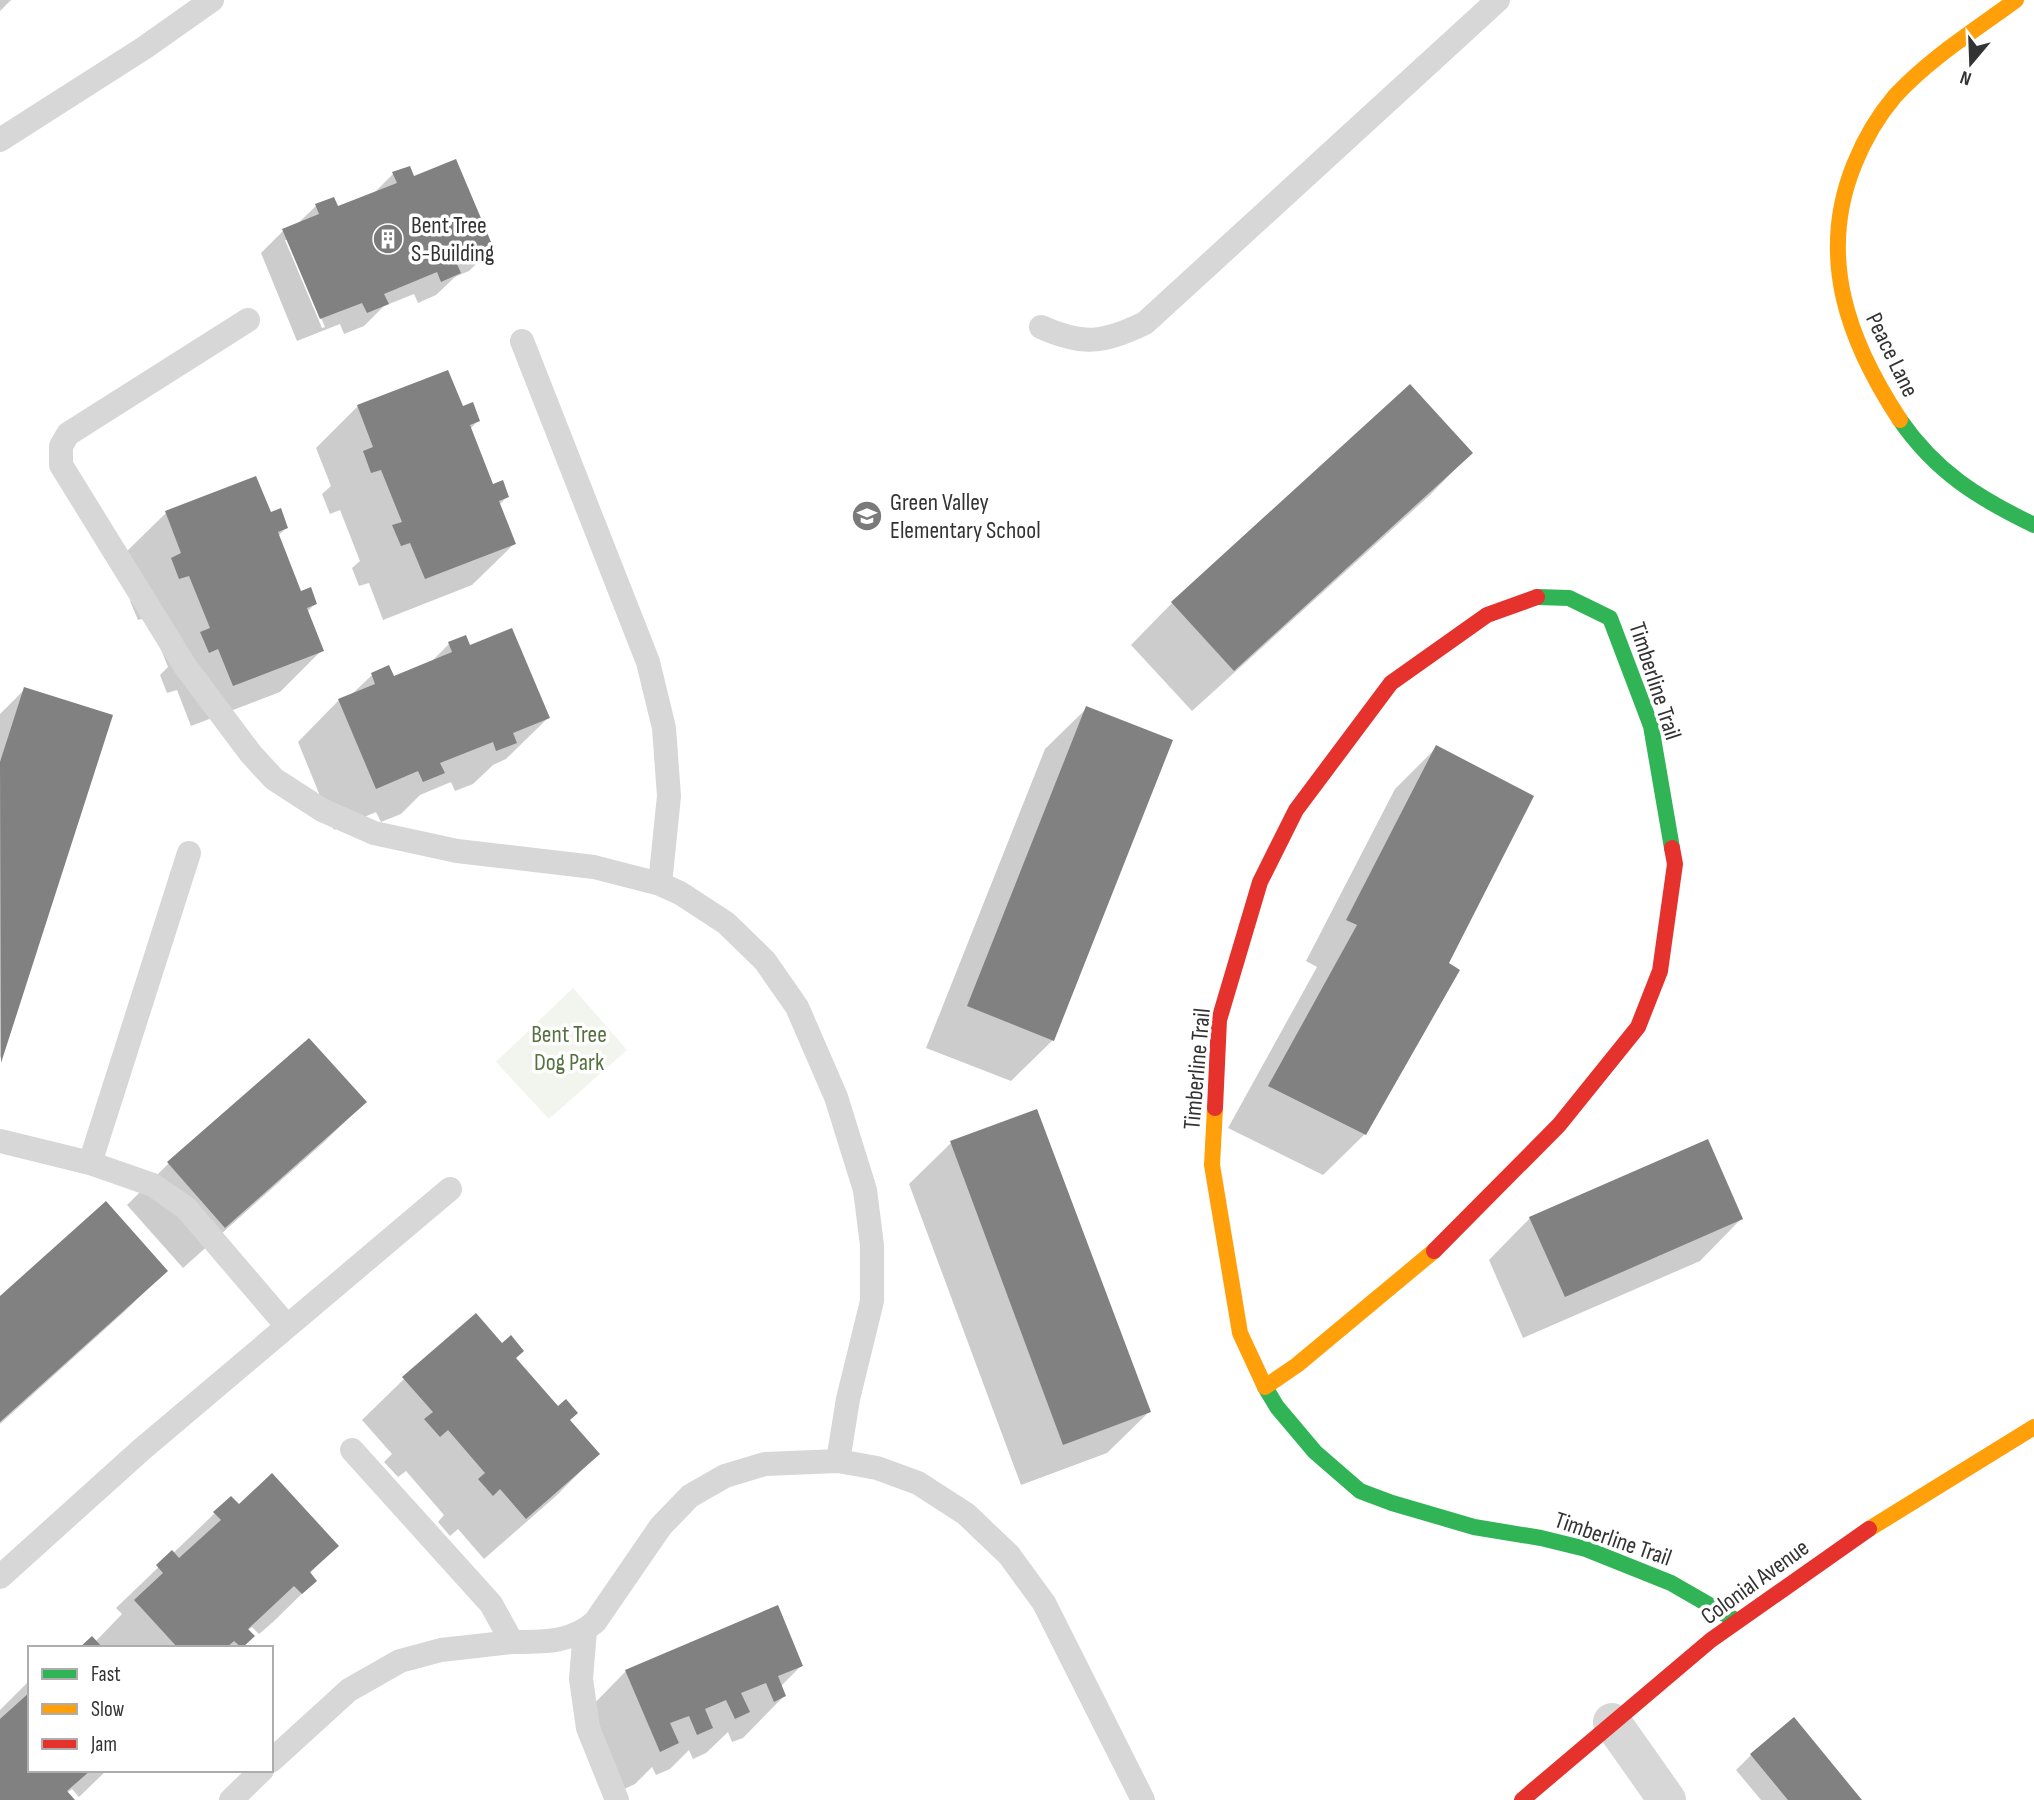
<svg xmlns="http://www.w3.org/2000/svg" width="2034" height="1800" font-family="'Sofia Sans Condensed',sans-serif">
<style>
.green{fill:#f1f5ed}
.shadow{fill:#0003;fill-rule:evenodd}
.building{fill:#818181}
.lines{fill:none;stroke-linecap:round;stroke-linejoin:round}
.lane{stroke:#d7d7d7;stroke-width:24}
.street{stroke:#d7d7d7;stroke-width:38}
.fast{stroke:#30b455;stroke-width:16}
.slow{stroke:#ff9f0a;stroke-width:16}
.jam{stroke:#e5322d;stroke-width:16}
.labels{text-anchor:middle;dominant-baseline:central;stroke-width:7;stroke-linejoin:round;paint-order:stroke}
.poi-label{font-size:24px;fill:#333;stroke:#fff;text-anchor:start}
.street-label{font-size:24px;fill:#333;stroke:#fff}
.park-label{font-size:24px;fill:#56703f;stroke:#fff}
</style>
<rect width="100%" height="100%" fill="#fff"/>
<path class="green" d="M573 988 627 1050 549 1119 496 1062Z"/>
<path class="shadow" d="M0 0H11L0 11Z
M393 174 413 178 492 248 469 271 455 277 436 295 418 303 414 294 384 306 364 326 344 334 340 324 297 341 261 253 283 231 295 226 316 206 333 199 337 209 373 194ZM285 240H288L325 327 322 328Z
M1410 387 1471 453 1430 495 1192 711 1131 645 1172 603Z
M358 406 462 408 478 421 470 429 492 487 507 497 499 505 514 544 472 585 383 620 369 583 359 586 352 568 360 561 340 510 330 514 322 494 331 486 316 448Z
M166 513 270 514 286 528 278 536 300 593 315 604 307 612 322 650 280 692 191 726 177 690 167 693 160 675 168 667 148 617 138 620 130 601 139 592 124 554Z
M449 644 469 648 548 718 506 759 493 765 473 784 455 791 451 782 420 795 401 814 381 822 376 812 334 830 298 742 339 700 351 695 372 675 388 667 393 678 430 663Z
M25 689 111 716 0 1059V714Z
M1087 708 1053 1040 1011 1081 926 1048 1045 749Z
M1437 747 1446 964 1365 1134 1323 1175 1228 1128 1317 967 1306 961 1395 789Z
M365 1102 323 1143 183 1268 127 1205 168 1164Z
M951 1143 1149 1412 1107 1453 1021 1485 909 1184Z
M1530 1218 1741 1219 1700 1261 1523 1338 1489 1260Z
M166 1271 124 1312 0 1424V1299Z
M514 1359 598 1454 556 1496 484 1559 458 1529 450 1536 438 1522 444 1515 406 1471 398 1477 384 1462 392 1454 362 1420 404 1379Z
M238 1507 336 1546 309 1574 315 1581 273 1622 259 1634 252 1627 247 1631 252 1636 241 1648H81L95 1642 122 1614 116 1608 215 1513Z
M801 1666 780 1687 784 1696 743 1738 732 1742 728 1732 706 1753 693 1759 689 1750 670 1769 656 1775 652 1767 635 1784 618 1792 585 1713 626 1671Z
M30 1680V1770H107L79 1797 72 1789 67 1793 71 1800H0V1710Z
M1751 1755 1860 1800H1761L1736 1770Z"/>
<path class="building" d="M456 159 494 249 457 264 461 273 441 282 437 272 384 294 389 304 367 313 362 303 320 319 282 229 319 214 315 204 334 197 338 206 397 183 392 172 410 166 414 176Z
M448 370 463 406 473 402 480 421 470 425 493 484 503 480 509 497 499 501 516 544 425 579 410 543 401 546 392 525 402 522 381 470 371 473 363 451 373 447 357 405Z
M1410 384 1473 453 1234 671 1171 602Z
M256 476 271 512 281 508 288 528 278 532 301 591 311 587 317 604 307 608 324 651 233 686 218 649 209 653 200 632 210 628 189 576 179 579 171 558 181 553 165 511Z
M512 628 550 718 513 733 517 743 496 751 493 742 440 763 445 773 423 782 418 771 376 789 338 699 375 684 371 673 389 665 394 676 452 652 448 642 466 635 470 645Z
M24 687 113 715 1 1063 0 762Z
M1086 706 1173 740 1054 1041 967 1006Z
M1436 745 1534 796 1449 963 1460 970 1366 1135 1268 1086 1357 925 1346 920Z
M309 1038 367 1102 225 1228 167 1162Z
M1037 1109 1151 1412 1063 1445 950 1141Z
M1708 1139 1743 1219 1565 1297 1529 1217Z
M106 1201 168 1271 0 1422V1296Z
M476 1313 502 1343 511 1335 524 1351 516 1358 558 1406 566 1399 578 1413 570 1420 600 1454 526 1519 500 1489 493 1496 478 1479 485 1473 448 1430 440 1437 424 1419 433 1412 402 1377Z
M272 1473 339 1546 310 1572 317 1581 302 1594 294 1586 248 1629 255 1636 242 1648 234 1641 226 1648H178L134 1600 163 1573 156 1565 172 1550 179 1558 221 1520 213 1512 231 1496 239 1504Z
M778 1605 803 1666 778 1676 786 1696 774 1702 766 1683 741 1693 750 1712 735 1719 726 1700 705 1709 713 1728 697 1735 689 1716 670 1723 679 1743 660 1752 625 1670Z
M92 1636 103 1648H79Z
M30 1692V1770H91L67 1791 75 1800H0V1719Z
M1794 1717 1862 1800H1788L1750 1754Z"/>
<g class="lines">
<path class="lane" d="M0 140 144 48 212 0
M248 320 68 434 61 446V465L185 666 251 754 274 779 322 810 374 833 457 851 594 867 660 884 680 893 726 923 765 961 797 1007 836 1097 865 1190 872 1245V1301L848 1399 838 1461
M1041 327C1083 346 1104 343 1145 323L1498 0
M522 341 648 662 664 728 669 796 660 884
M0 1141 90 1163 153 1185 186 1208 286 1325
M90 1163 189 853
M352 1450 491 1604 512 1642C543 1642 571 1643 595 1622L661 1526 690 1496 725 1476 765 1464 838 1461 877 1468 918 1483 966 1514 1009 1555 1044 1603 1143 1800
M0 1577 141 1450 450 1189
M585 1630 581 1679 588 1728 617 1800
M271 1761 349 1690 400 1661 441 1650 512 1642
M231 1800 262 1770"/>
<path class="street" d="M1612 1722 1667 1800"/>
<path class="fast" d="M1900 420C1936 472 1978 498 2034 525
M1537 597 1569 598 1610 618 1651 726 1672 848
M1265 1387 1277 1407 1315 1452 1360 1491 1392 1503 1474 1527 1541 1538 1586 1549 1671 1583 1737 1621"/>
<path class="slow" d="M1900 420C1848 341 1817 257 1854 165 1864 140 1878 116 1895 96 1930 58 1975 30 2016 0
M1215 1108 1212 1165 1240 1333 1265 1387 1297 1365 1434 1251
M1869 1529 2034 1427"/>
<path class="jam" d="M1215 1108 1219 1020 1260 882 1296 810 1391 683 1487 615 1537 597
M1434 1251 1559 1125 1638 1027 1660 971 1675 864 1672 848
M1522 1800 1711 1640 1869 1529"/>
</g>
<defs>
<g id="building-disc" transform="scale(1.575)"><circle r="9.5" fill="#7a7a7a" stroke="#fff"/><path d="M-4-6H4V6H1V3H-1V6H-4ZM-2.5-4.3h1.7v1.8h-1.7ZM.8-4.3h1.7v1.8H.8ZM-2.5-1h1.7V.8h-1.7ZM.8-1h1.7V.8H.8Z" fill="#fff"/></g>
<g id="school-disc" transform="scale(1.575)"><circle r="9.5" fill="#7a7a7a" stroke="#fff"/><path d="M0-5L7-2L0 1L-7-2ZM-4 1L0 2.5L4 1V4Q0 6-4 4Z" fill="#fff"/></g>
</defs>
<g fill-rule="evenodd">
<use href="#building-disc" x="388" y="239"/>
<use href="#school-disc" x="867" y="516"/>
</g>
<g class="labels">
<g class="poi-label">
<text x="411" y="225">Bent Tree<tspan x="411" dy="28">S-Building</tspan></text>
<text x="890" y="502">Green Valley<tspan x="890" dy="28">Elementary School</tspan></text>
</g>
<g class="street-label">
<text transform="translate(1892 355) rotate(64)">Peace Lane</text>
<text transform="translate(1655 681) rotate(72)">Timberline Trail</text>
<text transform="translate(1197 1069) rotate(-85)">Timberline Trail</text>
<text transform="translate(1613 1539) rotate(19)">Timberline Trail</text>
<text transform="translate(1755 1582) rotate(-36)">Colonial Avenue</text>
</g>
<g class="park-label">
<text x="569" y="1034">Bent Tree<tspan x="569" dy="28">Dog Park</tspan></text>
</g>
</g>
<rect x="28" y="1646" width="245" height="126" fill="#ffffff" stroke="#adadad" stroke-width="2"/>
<rect x="42" y="1669" width="35" height="10" fill="#30b455" stroke="#adadad" stroke-width="2"/>
<text x="91" y="1681" font-size="21" fill="#333333">Fast</text>
<rect x="42" y="1704" width="35" height="10" fill="#ff9f0a" stroke="#adadad" stroke-width="2"/>
<text x="91" y="1716" font-size="21" fill="#333333">Slow</text>
<rect x="42" y="1739" width="35" height="10" fill="#e5322d" stroke="#adadad" stroke-width="2"/>
<text x="91" y="1751" font-size="21" fill="#333333">Jam</text>
<g transform="translate(1971 63) rotate(199)" stroke="#ffffff" stroke-width="5" paint-order="stroke">
<path d="M0-5L12 26L0 18L-12 26Z" fill="#333333"/>
<text y="-10" font-size="19" font-weight="bold" text-anchor="middle" fill="#333333">N</text>
</g>
</svg>
